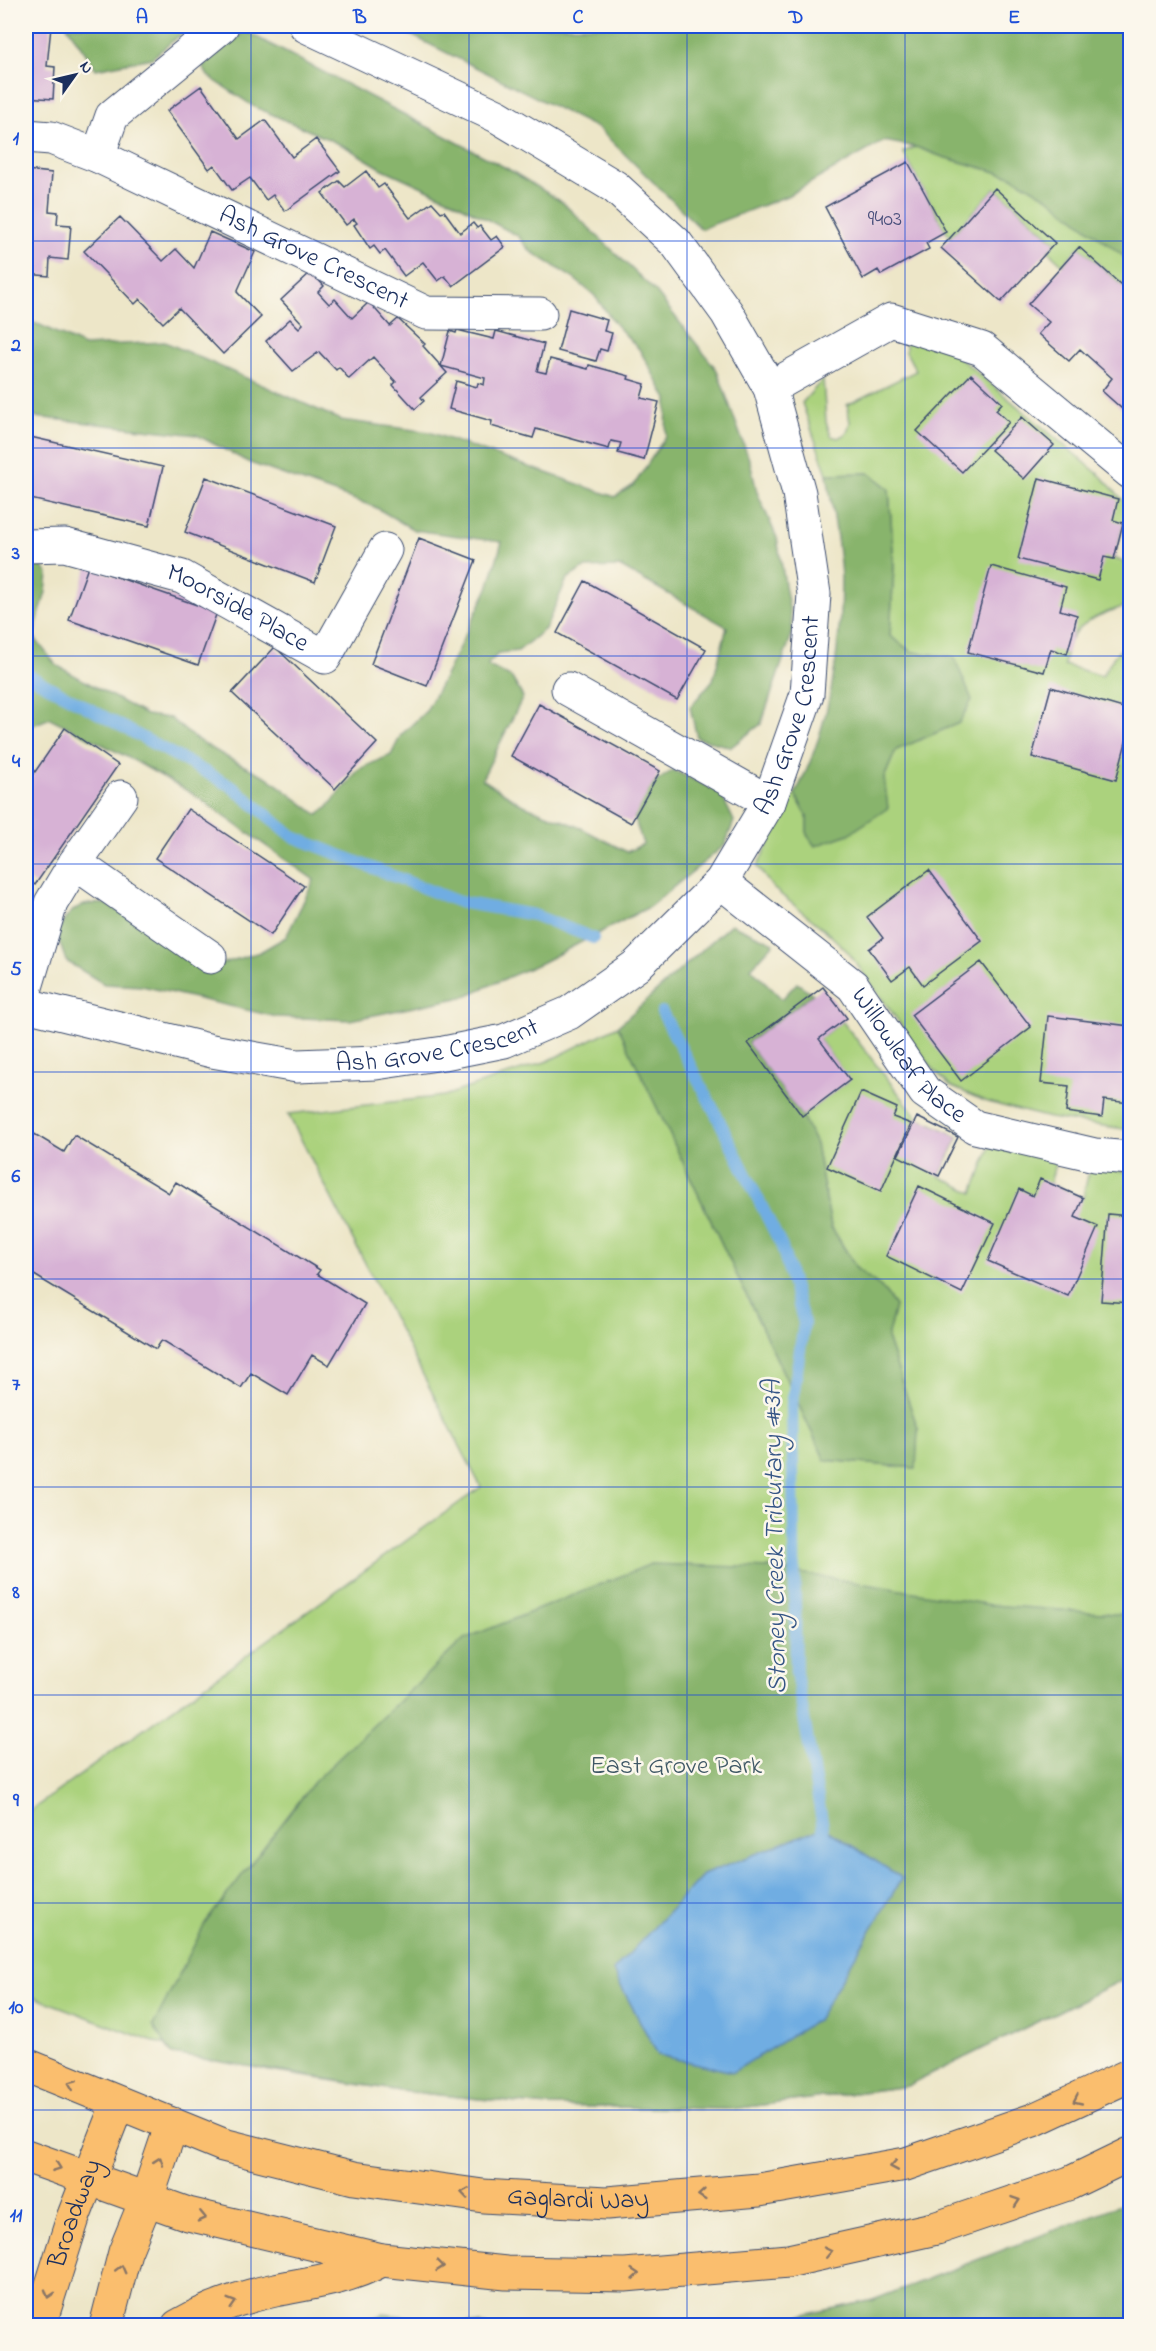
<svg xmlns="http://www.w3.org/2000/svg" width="1156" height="2351" font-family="'Indie Flower',sans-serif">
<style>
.green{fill:#abd27d;stroke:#63806e;stroke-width:1.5}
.forest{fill:#88b46c;stroke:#527265;stroke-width:1.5}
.water{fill:#70ade2;stroke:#466ea0;stroke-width:1.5}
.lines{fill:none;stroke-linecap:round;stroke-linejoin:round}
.stream{stroke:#70ade2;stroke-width:12}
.building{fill:#d7b2d5}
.minor-casing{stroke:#3a4a6e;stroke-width:35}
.major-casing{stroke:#3a4a6e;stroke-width:35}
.minor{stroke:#fff;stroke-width:33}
.major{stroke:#fabe6e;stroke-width:33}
.oneway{stroke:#8a7666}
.grid{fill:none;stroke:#1d4ed8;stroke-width:1.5;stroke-opacity:0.55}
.labels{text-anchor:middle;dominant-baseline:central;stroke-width:5;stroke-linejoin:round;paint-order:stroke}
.number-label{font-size:22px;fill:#4a507c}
.street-label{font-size:26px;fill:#1b2f5e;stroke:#fbf7ec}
.park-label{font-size:26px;fill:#3f5866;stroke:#fbf7ec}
.water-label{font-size:27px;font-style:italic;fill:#355586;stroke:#fbf7ec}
.neatline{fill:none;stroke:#1d4ed8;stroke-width:2}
.grid-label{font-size:20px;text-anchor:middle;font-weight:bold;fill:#1d4ed8}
</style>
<rect width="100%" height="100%" fill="#fbf7ec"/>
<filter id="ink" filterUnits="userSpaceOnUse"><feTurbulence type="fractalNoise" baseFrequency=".0167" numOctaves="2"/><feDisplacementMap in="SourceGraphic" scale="12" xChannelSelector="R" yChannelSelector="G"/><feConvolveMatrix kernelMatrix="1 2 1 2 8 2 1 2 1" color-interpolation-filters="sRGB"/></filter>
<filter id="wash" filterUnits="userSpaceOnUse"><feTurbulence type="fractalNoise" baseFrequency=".008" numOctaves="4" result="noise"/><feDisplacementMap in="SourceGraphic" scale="24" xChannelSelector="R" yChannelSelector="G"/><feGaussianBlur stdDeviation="1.35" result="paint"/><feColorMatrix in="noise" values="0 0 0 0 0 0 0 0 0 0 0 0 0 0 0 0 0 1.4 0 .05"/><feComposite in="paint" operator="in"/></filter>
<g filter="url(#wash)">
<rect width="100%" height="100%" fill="#ede6c8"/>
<path class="green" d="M916 147 943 157 1011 176 1050 199 1130 261V293L1079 247 1063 265 1048 251 1055 242 995 188 951 237 946 232 903 152Z
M910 340 944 345 1102 477 1130 508V519L1123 523 1114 559 1130 563V605C1112 610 1082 619 1072 637 1067 644 1066 656 1064 665L1102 676 1115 655 1130 641V1130L1050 1118 987 1102 950 1086 933 1069 848 952 826 931 773 888 757 866 795 794 807 816V835L887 808 884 778 896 750 959 723 954 657 912 652 890 636 894 566 889 489 869 473 827 474 802 403 823 379 826 422 831 436 838 438 847 433 850 422 847 405 916 371 906 352V344Z
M842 1021 917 1117 958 1137 939 1176 973 1193 990 1147 1057 1156 1050 1184 1083 1198 1088 1175 1093 1167 1129 1172 1130 1175V1976L907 2086 732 2109 548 2106 401 2091 269 2071 151 2041 26 1994V1814L481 1487 288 1114 444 1096 548 1061 618 1026 825 1460 915 1468 918 1429 887 1338 895 1306 881 1287 857 1269 831 1226 816 1144 802 1116 849 1080 819 1039Z"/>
<path class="forest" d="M67 26H191L152 58 96 69Z
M393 26H1130V261L1050 199 1011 176 943 157 916 147 884 141 787 196 701 229 599 129Z
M245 31 508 169 562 202 656 292 717 370 750 462 757 492 777 538 793 631 761 724 731 747 697 738 690 707 713 680 727 627 621 567 584 568 567 579 545 629 518 651 499 653 487 665 512 678 523 697 482 779 521 804 577 826 627 852 643 844 632 811 644 790 673 770 720 792 734 821 725 845 649 907 541 963 463 997 350 1020 277 1017 142 986 104 984 66 961 56 932C71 909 78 901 107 904L208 968 260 952 286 937 314 880 193 794 135 761 50 718 26 728V546L48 574 46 592 33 636 56 665 146 715 170 718 194 738 230 759 267 777 318 815 327 808 359 769 391 755 401 735 426 711 448 670 488 588 502 542 414 530 375 507 250 463 197 435 26 416V321L40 325 84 346 165 342 341 420 429 432 615 497 634 485 666 436 667 399 639 349 616 325 594 295 573 278 530 251 518 236 453 201 381 168 346 147 253 106 208 76 202 66Z
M869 473 889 489 894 566 890 636 912 652 954 657 972 700 959 723 896 750 884 778 888 808 849 834 815 846 807 835V816L795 794C830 729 841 652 841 579 840 546 832 508 827 474Z
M731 924 774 943 751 968 782 999 797 983 813 994 748 1043 802 1116 816 1144 831 1227 857 1269 881 1287 895 1306 887 1338 918 1429 916 1468 825 1460 618 1026Z
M651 1564 770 1568 991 1605 1130 1615V1976L907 2086 732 2109 548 2106 401 2091 172 2054 153 2026 206 1922 314 1782 464 1639Z
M1130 2201V2325H757L873 2300Z
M383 2314 487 2325H354Z"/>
<path class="water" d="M823 1827 902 1878 817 2020 733 2072 658 2055 613 1971 703 1875Z"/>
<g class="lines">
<path class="stream" d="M26 674 231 786 294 837 459 902 534 915 593 938
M662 1012 717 1116 782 1247 804 1323 792 1404 796 1672 823 1827V1843"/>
</g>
<g id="blocks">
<path class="building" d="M26 26 51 27 47 66 55 67 53 99 26 97Z
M201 86 239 139 265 120 292 157 316 139 340 171 285 211 273 195 266 200 250 178 232 190 214 165 209 169 167 111Z
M908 162 946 232 926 243 929 249 881 275 878 270 863 279 825 207Z
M26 170 52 173 49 211 58 212 57 224 71 225 68 260 50 258 49 276 26 274Z
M366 171 378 188 384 184 410 218 432 202 441 212 444 211 460 233 473 223 477 228 480 226 491 240 497 236 505 247 453 286 445 276 438 281 423 262 404 276 385 250 380 254 374 246 370 249 354 225 357 223 354 219 346 225 322 193 339 181 345 187Z
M995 188 1055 243 1001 302 941 248Z
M120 217 163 261 176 249 194 268 210 232 255 252 237 292 261 317 223 354 179 308 163 323 140 299 135 304 84 251Z
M1079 247 1130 293V416L1102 391 1112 378 1080 349 1069 361 1038 334 1049 322 1028 304Z
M311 272 324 286 318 292 329 304 335 299 352 318 369 302 390 326 398 319 425 344 423 346 447 373 421 397 424 401 415 409 393 385 396 382 373 357 349 379 339 367 336 370 319 352 293 371 266 341 290 319 299 328 303 324 281 300Z
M569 309 607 320 604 331 612 333 607 351 600 349 596 361 558 351Z
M457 330 494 339 496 331 544 344 537 371 546 373 550 359 588 369 589 365 629 376 628 379 645 384 641 398 659 402 644 460 618 453 621 443 611 441 609 449 536 429 533 438 491 426 492 421 449 409 456 381 477 387 478 383 484 385 485 378 441 366 450 331 456 333Z
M971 374 1002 403 996 410 1009 422 962 472 917 431Z
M1022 417 1054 445 1024 479 991 450Z
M26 436 163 467 149 526 26 498Z
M206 477 336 526 315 582 185 532Z
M1039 478 1118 499 1113 520 1123 523 1114 559 1104 557 1098 580 1018 559Z
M419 538 476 560 427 686 371 664Z
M991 566 1066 587 1060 610 1077 615 1072 636 1067 654 1051 649 1044 672 968 652Z
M88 567 217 612 198 665 69 620Z
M585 581 706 649 677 700 557 633Z
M275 647 377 743 335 789 232 693Z
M1051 687 1130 710V727L1116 780 1032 757Z
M539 704 660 771 631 823 511 756Z
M65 728 118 765 35 885 26 878V785Z
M188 809 304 886 271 935 155 858Z
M929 870 982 941 923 985 910 967 892 980 869 949 883 938 867 917Z
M981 962 1031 1027 961 1081 911 1015Z
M823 987 847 1018 819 1039 850 1080 802 1116 748 1043Z
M1048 1016 1130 1026V1103L1104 1100 1102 1117 1066 1112 1069 1086 1041 1083Z
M861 1092 897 1108 893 1117 911 1124 881 1191 827 1167Z
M917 1117 958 1137 939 1176 898 1156Z
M26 1129 64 1152 74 1135 169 1193 176 1182 320 1270 317 1274 365 1304 329 1365 312 1355 288 1395 251 1373 241 1388 162 1340 156 1349 26 1270Z
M1040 1179 1083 1198 1075 1217 1098 1227 1068 1296 988 1261 1019 1189 1033 1196Z
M919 1186 995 1223 962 1293 886 1256Z
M1108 1214 1130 1216V1303L1101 1301Z"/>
</g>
</g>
<g filter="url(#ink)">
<use href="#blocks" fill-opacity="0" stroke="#3a4a6e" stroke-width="1.5"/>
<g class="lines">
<g class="minor-casing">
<g id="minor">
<path id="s1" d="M26 136 51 138 98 156 426 313 540 314"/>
<path d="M98 156 112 116 222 26"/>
<path d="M770 388 891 320 982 349 1130 472"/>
<path id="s2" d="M26 546 65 545 182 577 325 657 385 550"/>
<path d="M568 689 769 802"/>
<path d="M75 863 121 797"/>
<path id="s3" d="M721 882 853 986 925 1092 975 1127 1095 1155 1130 1158"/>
<path d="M26 987 51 903 75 863 210 957"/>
<path id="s4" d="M26 1005 212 1051 297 1066 376 1063 444 1053 504 1041 569 1013 636 966 721 882 769 802 807 694 814 594 799 493 770 388 727 313 676 243 615 187 497 116 306 26"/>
</g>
</g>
<g class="major-casing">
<g id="major">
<path id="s5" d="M26 2065 223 2145 354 2178 483 2196 607 2203 759 2190 906 2164 1033 2120 1130 2075"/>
<path d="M26 2156 188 2214 382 2260 506 2273 625 2275 788 2261 937 2228 1070 2183 1130 2154"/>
<path id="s6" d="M39 2326 73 2218 118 2103"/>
<path d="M106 2326 125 2252 147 2198 172 2124"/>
<path d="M178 2326C207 2309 242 2297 275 2290 314 2282 346 2279 382 2260"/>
</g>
</g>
<use href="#minor" class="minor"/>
<use href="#major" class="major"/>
</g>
<defs><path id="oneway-chevron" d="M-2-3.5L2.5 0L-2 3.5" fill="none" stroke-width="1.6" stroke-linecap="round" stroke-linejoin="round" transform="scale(1.5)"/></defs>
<g class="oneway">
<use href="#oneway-chevron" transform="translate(72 2084) rotate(-158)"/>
<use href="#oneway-chevron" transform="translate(1077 2100) rotate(155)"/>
<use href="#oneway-chevron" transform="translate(159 2161) rotate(-71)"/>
<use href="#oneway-chevron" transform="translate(894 2166) rotate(170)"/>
<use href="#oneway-chevron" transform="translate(57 2167) rotate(20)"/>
<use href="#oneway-chevron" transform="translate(465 2193) rotate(-172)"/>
<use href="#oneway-chevron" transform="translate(702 2195) rotate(175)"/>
<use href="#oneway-chevron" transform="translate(1016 2201) rotate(-19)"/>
<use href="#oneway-chevron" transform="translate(202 2217) rotate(13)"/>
<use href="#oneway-chevron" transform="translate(828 2252) rotate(-12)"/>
<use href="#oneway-chevron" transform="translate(440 2266) rotate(6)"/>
<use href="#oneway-chevron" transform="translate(121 2269) rotate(-75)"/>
<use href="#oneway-chevron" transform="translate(635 2274) rotate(-5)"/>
<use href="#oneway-chevron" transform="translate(49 2294) rotate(108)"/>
<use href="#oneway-chevron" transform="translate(232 2303) rotate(-17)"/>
</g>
</g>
<path class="grid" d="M251 26V2326M469 26V2326M687 26V2326M905 26V2326M26 241H1130M26 448H1130M26 656H1130M26 864H1130M26 1072H1130M26 1279H1130M26 1487H1130M26 1695H1130M26 1903H1130M26 2110H1130"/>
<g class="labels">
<g class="number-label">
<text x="885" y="220">9403</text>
</g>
<g class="street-label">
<text stroke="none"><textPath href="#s1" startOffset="314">Ash Grove Crescent</textPath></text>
<text stroke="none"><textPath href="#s2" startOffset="224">Moorside Place</textPath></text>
<text stroke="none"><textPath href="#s4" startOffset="942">Ash Grove Crescent</textPath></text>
<text stroke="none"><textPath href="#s4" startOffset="420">Ash Grove Crescent</textPath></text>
<text stroke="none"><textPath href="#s3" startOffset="258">Willowleaf Place</textPath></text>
<text stroke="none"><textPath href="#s5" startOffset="573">Gaglardi Way</textPath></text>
<text stroke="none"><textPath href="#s6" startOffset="118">Broadway</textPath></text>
</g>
<g class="park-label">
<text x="676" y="1767">East Grove Park</text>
</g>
<g class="water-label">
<text transform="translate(776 1537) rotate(-91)">Stoney Creek Tributary #3A</text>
</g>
</g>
<rect width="1156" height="2351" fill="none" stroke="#fbf7ec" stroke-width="66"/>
<g transform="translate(75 75) rotate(56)" stroke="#fbf7ec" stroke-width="4.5" paint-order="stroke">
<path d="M0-4.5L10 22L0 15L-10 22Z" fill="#1b2f5e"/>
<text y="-9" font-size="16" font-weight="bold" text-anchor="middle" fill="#1b2f5e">N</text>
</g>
<rect x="33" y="33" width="1090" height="2285" class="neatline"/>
<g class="grid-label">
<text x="142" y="23">A</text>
<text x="360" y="23">B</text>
<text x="578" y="23">C</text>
<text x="796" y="23">D</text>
<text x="1014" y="23">E</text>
<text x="16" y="144">1</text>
<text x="16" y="351">2</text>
<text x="16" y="559">3</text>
<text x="16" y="767">4</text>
<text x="16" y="975">5</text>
<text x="16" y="1182">6</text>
<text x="16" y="1390">7</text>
<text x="16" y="1598">8</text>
<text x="16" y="1806">9</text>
<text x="16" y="2013">10</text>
<text x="16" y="2221">11</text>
</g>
</svg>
